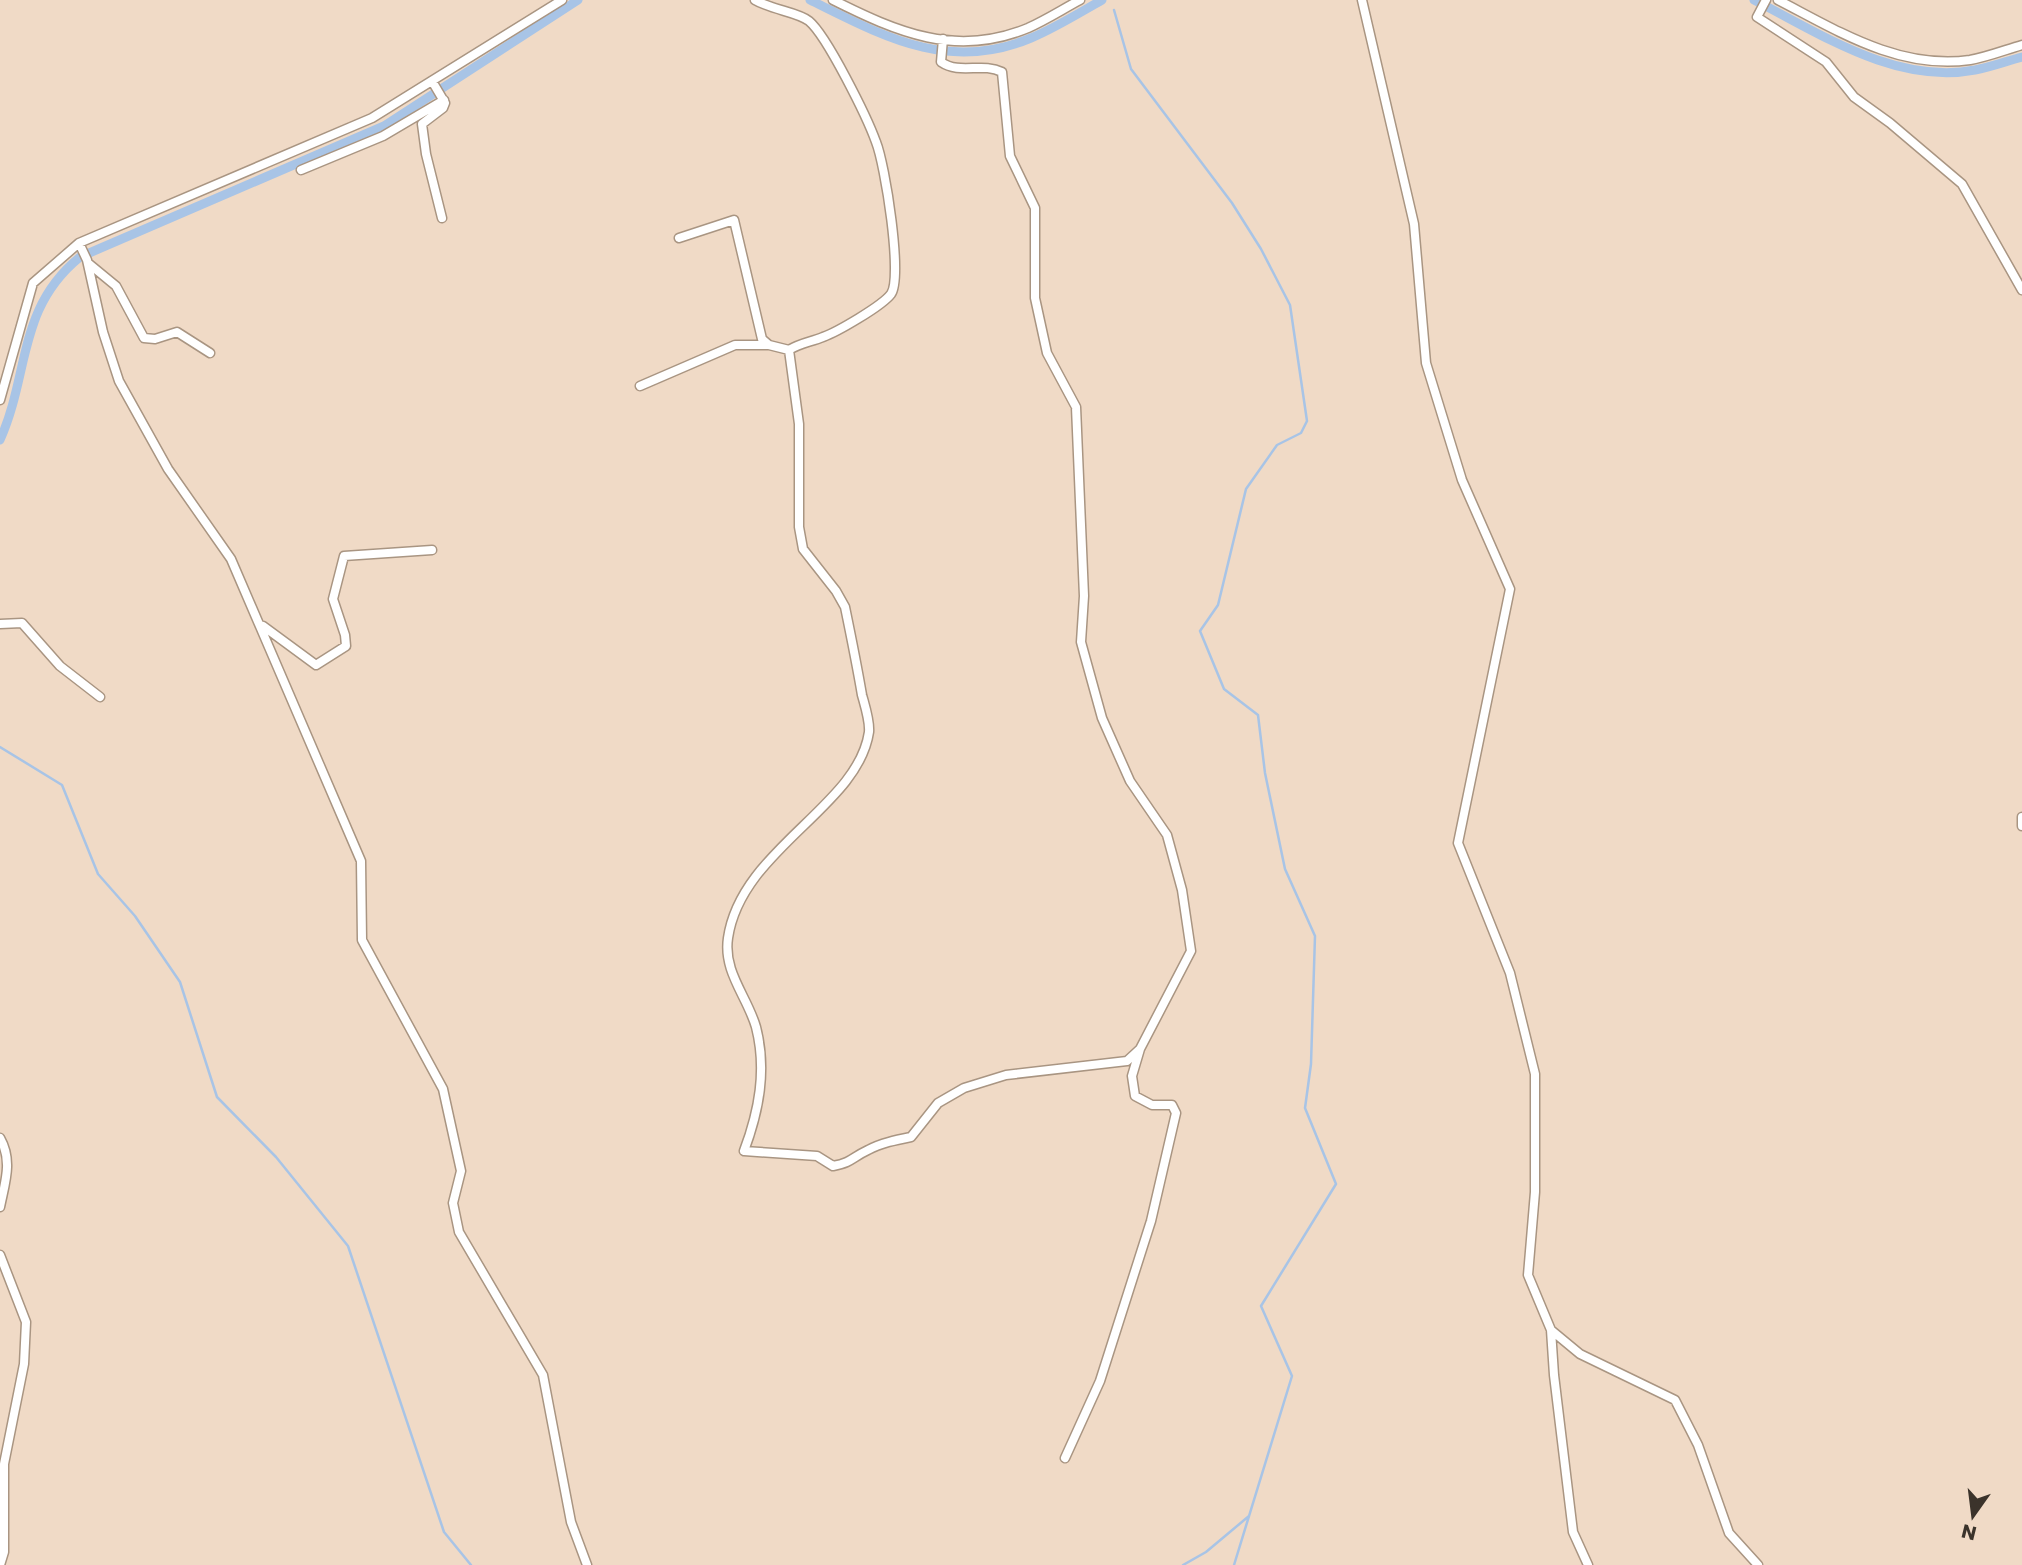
<svg xmlns="http://www.w3.org/2000/svg" width="2022" height="1565" font-family="Poppins,sans-serif">
<style>
.lines{fill:none;stroke-linecap:round;stroke-linejoin:round}
.stream{stroke:#a8c4e6;stroke-width:2.5}
.canal{stroke:#a8c4e6;stroke-width:9}
.street-casing{stroke:#a99582;stroke-width:11}
.street{stroke:#fff;stroke-width:8}
</style>
<rect width="100%" height="100%" fill="#f0dac6"/>
<g class="lines">
<path class="stream" d="M1114 10 1131 69 1232 203 1261 249 1290 305 1307 421 1301 433 1277 445 1246 489 1218 605 1200 631 1224 689 1258 715 1265 773 1285 869 1315 936 1311 1064 1305 1108 1336 1184 1261 1306 1292 1376 1234 1565
M0 747 62 785 98 874 135 916 180 982 217 1097 276 1157 348 1246 444 1532 471 1565
M1183 1565 1206 1552 1249 1516"/>
<path class="canal" d="M810 0C883 36 948 73 1031 38 1055 28 1079 13 1102 0
M1754 0C1821 34 1896 85 1975 70 1991 67 2007 61 2022 57
M0 440C30 373 17 308 80 257L384 126 578 0"/>
<g class="street-casing">
<path id="street" d="M755 0C772 10 798 12 809 21 827 36 867 117 876 142 885 164 903 277 891 294 882 306 837 332 823 337 811 342 800 343 789 350L799 424V527L803 549 836 591 845 607C851 636 857 666 862 695 865 706 870 721 869 732 858 807 741 849 728 938 723 972 747 996 756 1027 767 1070 759 1111 744 1151L817 1156 833 1166C853 1162 851 1158 868 1150 881 1143 896 1140 911 1137L938 1103 964 1088 1006 1075 1127 1061 1140 1049 1191 951 1182 890 1167 835 1130 781 1102 718 1081 642 1084 596 1076 407 1047 353 1035 298V208L1010 156 1002 72C982 62 960 75 941 62L943 39
M833 0C897 32 956 58 1028 28 1046 20 1063 9 1080 0
M1362 0 1414 224 1426 363 1462 480 1510 589 1458 843 1510 973 1535 1074V1192L1528 1275 1551 1330 1580 1354 1675 1400 1698 1445 1729 1533 1758 1565
M1766 0 1757 17 1826 62 1854 97 1890 123 1962 184 2022 290
M1778 0C1838 31 1899 70 1970 60 1987 57 2005 50 2022 45
M432 81 445 103 443 108 422 124 426 154 442 218
M301 170 383 136 444 100
M679 238 734 220 762 339 769 345 789 350
M79 243 87 260 103 332 119 381 168 469 231 559 361 861 362 940 443 1089 461 1171 453 1203 459 1232 543 1375 571 1522 587 1565
M88 263 116 286 144 338 155 339 177 332 210 353
M640 386 735 345H769
M0 400 33 283 79 243 372 118 562 0
M0 624 22 623 60 666 100 697
M263 626 316 665 346 646 345 635 333 599 344 556 432 550
M2022 817V826
M0 1138C13 1161 5 1182 0 1207
M0 1255 26 1322 24 1364 4 1464V1552L0 1565
M1551 1330 1554 1375 1573 1532 1588 1565
M1065 1458 1100 1381 1151 1221 1176 1113 1172 1105H1152L1135 1096 1132 1076 1140 1049"/>
</g>
<use href="#street" class="street"/>
</g>
<g transform="translate(1973 1516) rotate(194)" stroke="#f0dac6" stroke-width="5" paint-order="stroke">
<path d="M0-5L12 26L0 18L-12 26Z" fill="#3b332b"/>
<text y="-10" font-size="19" font-weight="bold" text-anchor="middle" fill="#3b332b">N</text>
</g>
</svg>
